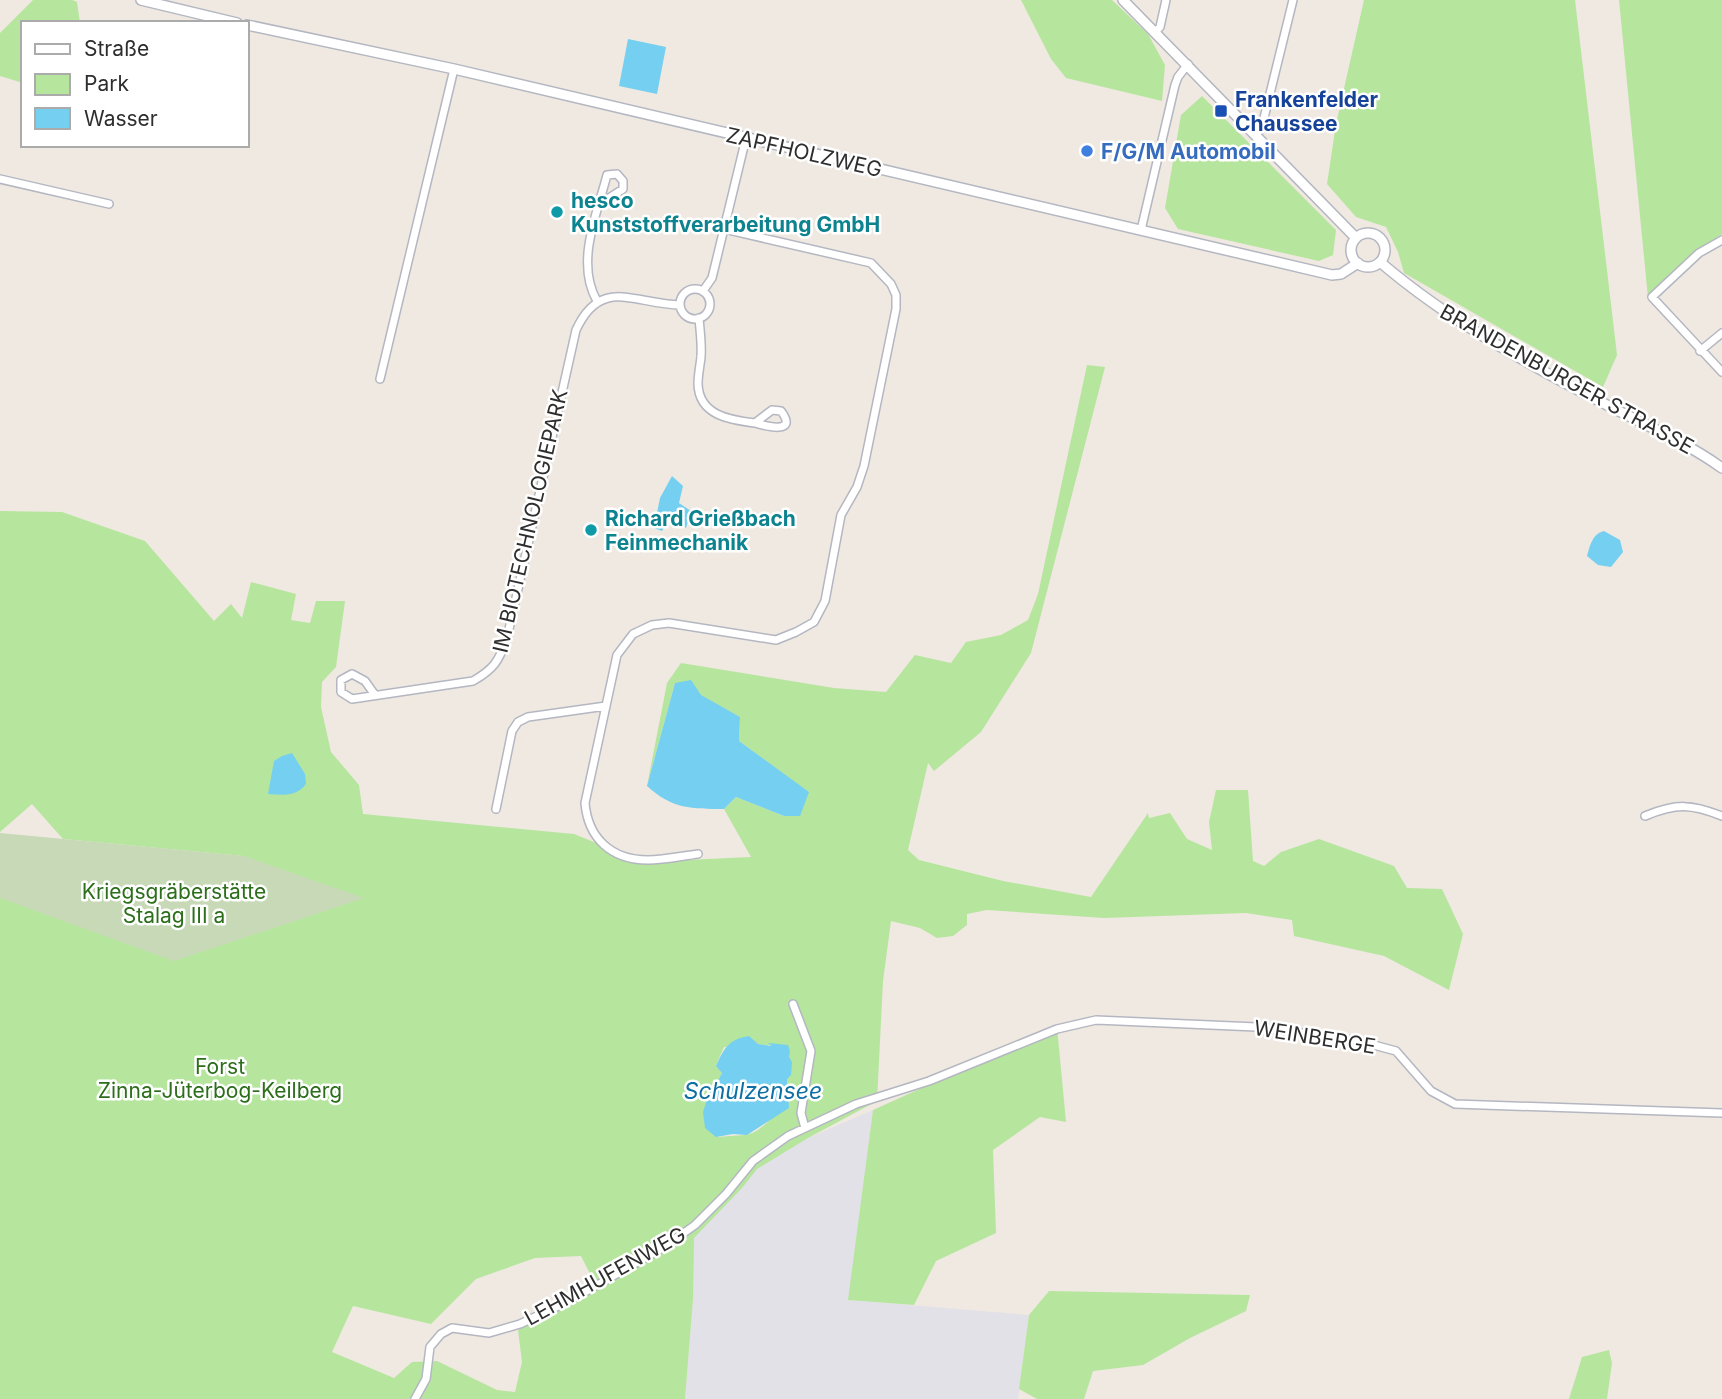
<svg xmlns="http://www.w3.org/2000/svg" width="1722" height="1399" font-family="Inter,sans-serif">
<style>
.industrial{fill:#e3e1e8}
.green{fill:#b6e59e;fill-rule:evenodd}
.cemetery{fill:#c8d9b8}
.water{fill:#75cff0}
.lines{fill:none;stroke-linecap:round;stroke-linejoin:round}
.minor-casing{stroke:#b4b7c1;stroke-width:10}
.tertiary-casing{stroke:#b4b7c1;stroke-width:12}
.minor{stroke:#fff;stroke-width:7}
.tertiary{stroke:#fff;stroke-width:9}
.transit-dot{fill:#1a4fb4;stroke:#fff;stroke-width:2.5}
.shop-dot{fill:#3f7fe0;stroke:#fff;stroke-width:2.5}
.culture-dot{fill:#0f9aa8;stroke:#fff;stroke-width:2.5}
.labels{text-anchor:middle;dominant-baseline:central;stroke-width:5;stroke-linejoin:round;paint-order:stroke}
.transit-label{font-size:21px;font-weight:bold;fill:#164399;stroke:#fff;text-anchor:start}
.shop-label{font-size:21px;font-weight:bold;fill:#366cbe;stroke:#fff;text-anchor:start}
.street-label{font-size:21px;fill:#2e2e2e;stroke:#fff}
.culture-label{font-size:21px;font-weight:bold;fill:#0d838f;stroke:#fff;text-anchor:start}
.park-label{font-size:21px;fill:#2c6e1b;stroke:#fff}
.water-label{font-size:23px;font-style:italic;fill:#0d6fa3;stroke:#fff}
</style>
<rect width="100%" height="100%" fill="#efe9e1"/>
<path class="industrial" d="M873 1110 849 1300 1029 1315 1018 1399H685L693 1299V1238L756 1169 808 1138Z"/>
<path class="green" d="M33 0H72L77 2 80 23H23V83L0 76V33Z
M1021 0H1112L1148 34 1165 65 1162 101 1066 78 1051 59Z
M1364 0H1575L1617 355 1603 387 1404 273 1398 252 1386 227 1356 217 1327 184 1336 124Z
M1619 0H1722V234L1693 254 1648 298Z
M1202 96 1336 230 1333 255 1319 261 1178 229 1165 208 1181 115Z
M1087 365 1105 367 1031 653 981 732 934 771 928 763 908 850 919 860 1003 881 1091 897 1148 813 1149 818 1170 813 1187 839 1212 850 1209 822 1216 790H1248L1253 861 1264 866 1281 852 1319 839 1394 866 1407 888 1442 889 1463 934 1449 990 1384 956 1294 936 1292 920 1246 913 1104 918 987 910 967 914V925L953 936 937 938 920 928 891 921 883 981 877 1101 808 1138 757 1169 742 1188 694 1238 693 1299 685 1399H0V841L252 859 243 856 63 839 32 804 0 832V511L62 512 145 541 214 621 231 604 242 618 251 582 296 594 291 620 310 623 316 601H345L336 667 322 682 321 707 331 752 359 785 363 814 574 834 643 862 751 857 724 809 736 797 784 816 808 792 739 741 740 717 675 683 647 786 667 683 681 663 834 688 886 692 915 655 951 663 966 642 1001 635 1028 620 1038 594ZM758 1044 775 1046 787 1079 789 1099C777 1111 762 1133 745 1135 735 1136 726 1136 717 1137L710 1087 716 1084 722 1073 716 1065 724 1047ZM581 1256 598 1290 518 1330 522 1362 515 1392 497 1390 437 1361 412 1362 394 1378 332 1352 353 1306 431 1324 476 1279 535 1258Z
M1057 1027 1066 1122 1040 1117 993 1150 996 1233 936 1261 914 1305 848 1300 873 1110Z
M1049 1291 1250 1295 1246 1311 1190 1338 1143 1365 1093 1371 1084 1399H1037L1019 1389 1029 1315Z
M1609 1350 1612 1363 1607 1399H1569L1582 1357Z"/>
<path class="cemetery" d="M0 833 244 856 364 898 174 961 0 898Z"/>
<path class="water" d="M628 39 666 47 657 94 619 86Z
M672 476 683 486 679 503 691 511 686 528 670 517 662 531 654 528 660 498Z
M1604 531 1620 540 1623 552 1611 567 1598 565 1587 556C1590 546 1592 534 1604 531Z
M691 680 701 695 740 717 739 741 809 792 800 816H784L736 797 724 809C692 809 672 809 647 786L675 683Z
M292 753 305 774 306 784C296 797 283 795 268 794L274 761 282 756Z
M749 1036 758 1044 772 1046 768 1043 788 1045 790 1051 789 1057 792 1062 791 1075 787 1079 789 1108 747 1135 733 1134 716 1137 705 1128 703 1112 711 1087 716 1084 722 1073 716 1066C724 1048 729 1039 749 1036Z"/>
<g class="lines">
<g class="minor-casing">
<path id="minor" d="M1156 31 1160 27 1166 0
M1255 135 1261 129 1263 122 1293 0
M0 179 109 204
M1141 230 1175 85 1178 77 1188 64
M1722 240 1699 253 1652 297 1722 372
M680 304a15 15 0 1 1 30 0a15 15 0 1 1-30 0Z
M703 291 712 278 746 138
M597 301C575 263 597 214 607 175L617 174 623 181V189L600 204
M699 318C700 331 702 344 701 357 700 366 698 375 698 384 699 415 729 420 755 423
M1700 351 1722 333
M380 379 454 69
M772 410 781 411C799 435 765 426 755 423Z
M375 695 365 681 352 674 341 680V692L352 699 473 681C494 669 499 661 507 638L576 330C601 276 634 304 680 305
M496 809 512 731 518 722 528 717 606 706
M1645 816C1677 803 1691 804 1722 816
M698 854C682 856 664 860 648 860 611 860 588 838 585 803L617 655 633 634 652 625 669 623 776 640 796 632 814 622 825 601 841 515 857 487 864 466 896 309V295L891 284 871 263 724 229
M793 1004 811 1051 801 1113 805 1128
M415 1399 426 1379 430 1347 441 1334 452 1328 489 1333 520 1324 571 1300 664 1247 695 1225 726 1194 753 1161 788 1136 856 1104 929 1081 1057 1029 1096 1020 1256 1027 1359 1041 1396 1051 1431 1091 1455 1104 1722 1113"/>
</g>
<g class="tertiary-casing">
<path id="tertiary" d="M141 0 237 23
M1123 0 1356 238
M247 25 454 69 1332 275 1341 274 1358 263
M1351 250a17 17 0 1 1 34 0a17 17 0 1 1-34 0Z
M1380 262C1448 320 1526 363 1605 404 1645 425 1686 442 1722 468"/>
</g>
<use href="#minor" class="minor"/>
<use href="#tertiary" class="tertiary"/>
</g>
<rect class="transit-dot" x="1214" y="104" width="14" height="14" rx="3.5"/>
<circle class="shop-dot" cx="1087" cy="151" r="7"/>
<g class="culture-dot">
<circle cx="557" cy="212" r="7"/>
<circle cx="591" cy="530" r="7"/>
</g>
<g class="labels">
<g class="transit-label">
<text x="1235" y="99">Frankenfelder<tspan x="1235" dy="24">Chaussee</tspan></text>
</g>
<g class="shop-label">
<text x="1101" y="151">F/G/M Automobil</text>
</g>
<g class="street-label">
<text transform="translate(804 152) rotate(13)">ZAPFHOLZWEG</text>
<text transform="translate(1567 379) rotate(29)">BRANDENBURGER STRASSE</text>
<text transform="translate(530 521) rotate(-77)">IM BIOTECHNOLOGIEPARK</text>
<text transform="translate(1315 1037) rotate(9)">WEINBERGE</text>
<text transform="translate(605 1276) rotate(-29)">LEHMHUFENWEG</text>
</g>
<g class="culture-label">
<text x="571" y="200">hesco<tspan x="571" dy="24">Kunststoffverarbeitung GmbH</tspan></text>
<text x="605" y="518">Richard Grießbach<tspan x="605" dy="24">Feinmechanik</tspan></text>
</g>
<g class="park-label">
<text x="174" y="891">Kriegsgräberstätte<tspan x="174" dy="24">Stalag III a</tspan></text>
<text x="220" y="1066">Forst<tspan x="220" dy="24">Zinna-Jüterbog-Keilberg</tspan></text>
</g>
<g class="water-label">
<text x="753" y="1091">Schulzensee</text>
</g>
</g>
<rect x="21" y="21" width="228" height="126" fill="#ffffff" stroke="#ababab" stroke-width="2"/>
<rect x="35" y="44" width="35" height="10" fill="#ffffff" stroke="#ababab" stroke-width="2"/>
<text x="84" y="56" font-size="21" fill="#2e2e2e">Straße</text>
<rect x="35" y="74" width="35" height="21" fill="#b6e59e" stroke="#ababab" stroke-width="2"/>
<text x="84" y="91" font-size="21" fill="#2e2e2e">Park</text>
<rect x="35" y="108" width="35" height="21" fill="#75cff0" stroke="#ababab" stroke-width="2"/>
<text x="84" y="126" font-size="21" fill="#2e2e2e">Wasser</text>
</svg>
